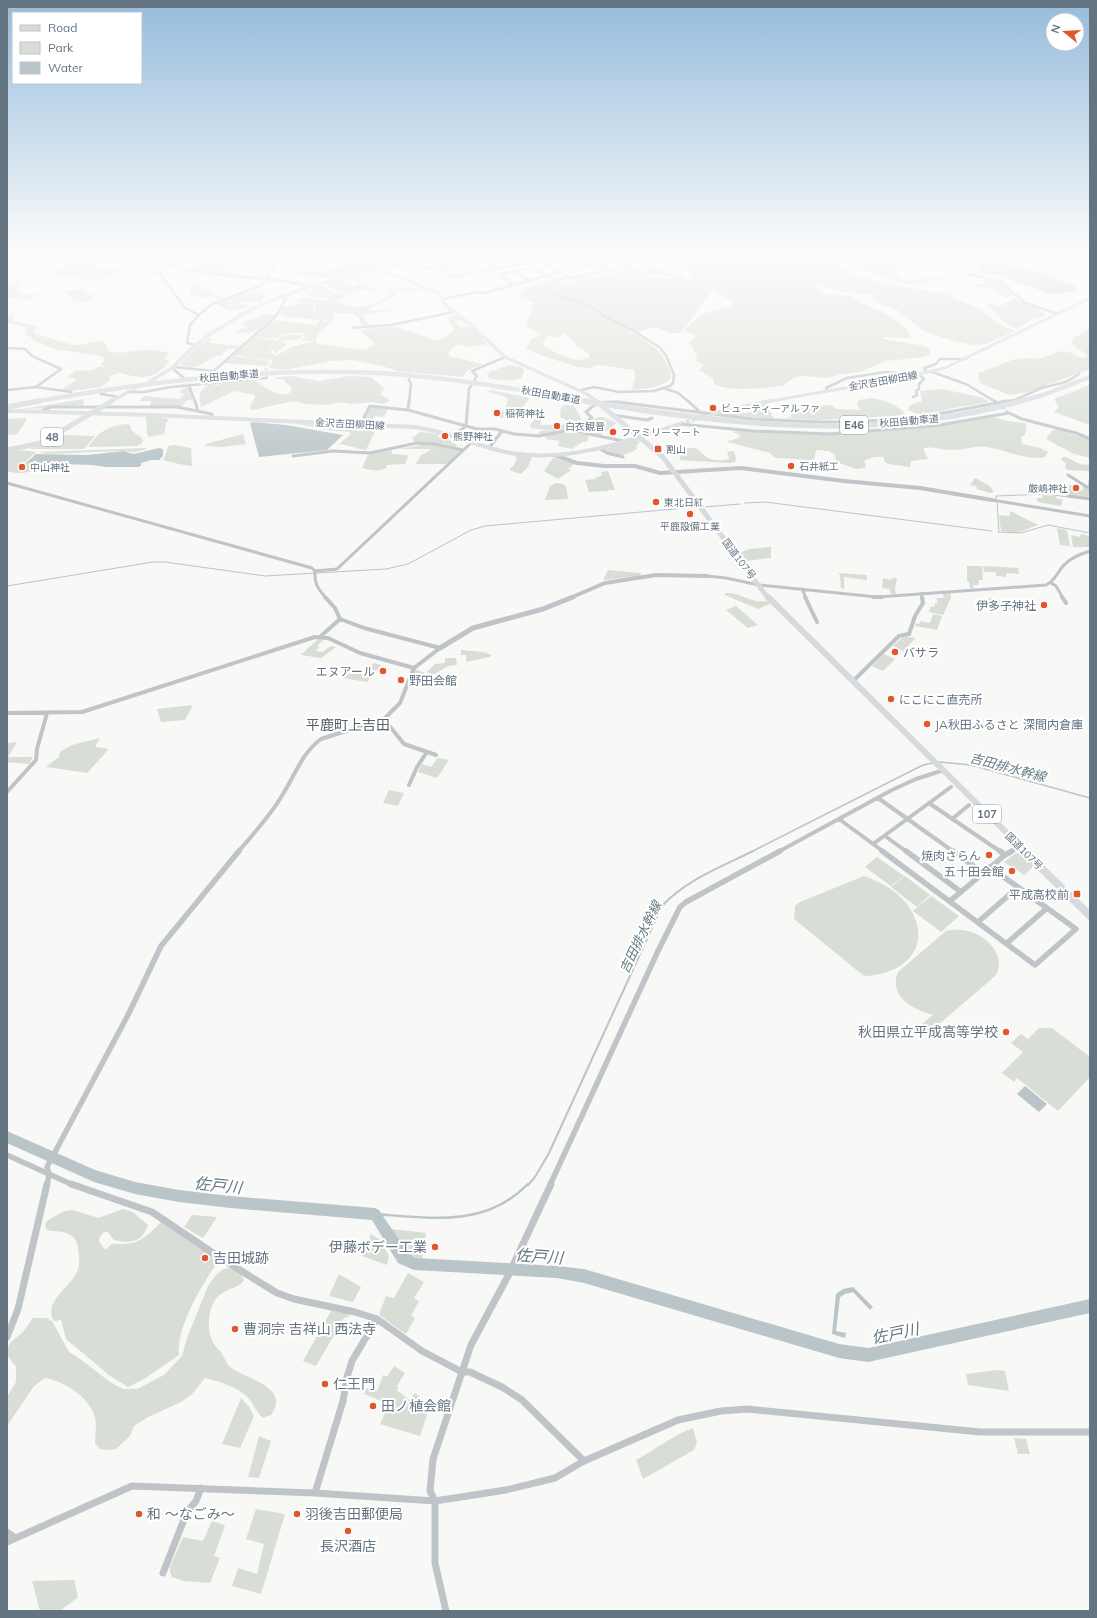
<svg xmlns="http://www.w3.org/2000/svg" width="1097" height="1618" font-family="Mulish,'Noto Sans JP',sans-serif">
<style>
.green{fill:#d8ddd5;fill-rule:evenodd}
.water{fill:#b9c5c9}
.lines{fill:none;stroke-linecap:round;stroke-linejoin:round}
.stream-far3{stroke:#b9c5c9;stroke-width:1}
.stream-far2{stroke:#b9c5c9;stroke-width:1.5}
.stream-far1{stroke:#b9c5c9;stroke-width:2}
.stream{stroke:#b9c5c9;stroke-width:2.5}
.river{fill:#b9c5c9;fill-rule:evenodd}
.minor-tunnel-far1{stroke:#d3d7d8;stroke-width:2.5;stroke-dasharray:2.5 1;stroke-linecap:butt}
.minor-tunnel{stroke:#d3d7d8;stroke-width:3;stroke-dasharray:3 1.5;stroke-linecap:butt}
.secondary-tunnel{stroke:#d3d7d8;stroke-width:4;stroke-dasharray:4 2;stroke-linecap:butt}
.primary-tunnel{stroke:#d3d7d8;stroke-width:3.5;stroke-dasharray:3.5 2;stroke-linecap:butt}
.minor-far4{stroke:#bfc4c8;stroke-width:2.5}
.minor-far3{stroke:#bfc4c8;stroke-width:3}
.minor-far2{stroke:#bfc4c8;stroke-width:4}
.minor-far1{stroke:#bfc4c8;stroke-width:5.5}
.minor{stroke:#bfc4c8;stroke-width:7}
.tertiary-far2{stroke:#bfc4c8;stroke-width:3}
.tertiary-far1{stroke:#bfc4c8;stroke-width:4}
.tertiary{stroke:#bfc4c8;stroke-width:5}
.secondary-far1{stroke:#d6dade;stroke-width:3}
.secondary{stroke:#d6dade;stroke-width:4}
.primary-far1{stroke:#d6dade;stroke-width:3.5}
.primary{stroke:#d6dade;stroke-width:5}
.trunk-far3{stroke:#d6dade;stroke-width:3.5}
.trunk-far2{stroke:#d6dade;stroke-width:5}
.trunk-far1{stroke:#d6dade;stroke-width:6}
.trunk{stroke:#d6dade;stroke-width:8}
.motorway-far1{stroke:#d6dade;stroke-width:4.5}
.motorway{stroke:#d6dade;stroke-width:5.5}
.poi-dot{fill:#e0572e;stroke:#fff;stroke-width:1.5}
.labels{text-anchor:middle;dominant-baseline:central;stroke-width:4;stroke-linejoin:round;paint-order:stroke}
.far-street-label{font-size:10px;fill:#647480;stroke:#fff}
.far-poi-label{font-size:10px;fill:#647480;stroke:#fff;text-anchor:start}
.shield{fill:#fff;stroke:#929ea6;stroke-width:1}
.shield-label{font-size:11px;font-weight:bold;fill:#647480}
.poi-label{font-size:12px;fill:#647480;stroke:#fff;text-anchor:end}
.water-label{font-size:13px;font-style:italic;fill:#637a82;stroke:#fff}
.quarter-label{font-size:14px;fill:#56626b;stroke:#fff}
.near-poi-label{font-size:14px;fill:#647480;stroke:#fff;text-anchor:start}
.near-water-label{font-size:16px;font-style:italic;fill:#637a82;stroke:#fff}
</style>
<rect width="100%" height="100%" fill="#f8f8f6"/>
<path class="green" d="M58 252H91V257L85 260V262C100 273 114 264 131 266 117 274 105 282 88 281 84 280 81 276 77 276 69 275 62 278 55 276L57 272 56 270C61 266 68 264 66 257L57 255Z
M668 252H783L805 260 813 256 825 257 849 271 848 274 855 278 866 277 883 284 899 285 932 292 956 293 950 296 982 310 997 323 1015 331 986 344 974 345 957 342 928 333 921 329 899 311 877 303 873 299V295L843 292 812 282C815 285 819 291 823 293 831 298 841 293 850 296 854 298 857 301 861 303 874 308 908 321 910 338L884 337 882 339 925 346 930 351V355L924 357 886 361 860 372 842 374 827 378 804 376 796 377 786 383 785 385C771 388 721 393 713 382L714 379 699 370 704 365 696 361 697 357 693 347 689 344 690 341 698 336 686 331 685 329 702 314 731 306 733 302 712 290 681 333H671L656 327 638 332 622 325C642 342 669 348 671 379 658 387 648 390 632 389L635 378 634 370 599 365 588 368 578 367 543 356 526 348 531 339 541 335C536 330 529 330 526 323L531 314 532 307 535 302 526 300 519 297 522 292 528 288 552 280 567 284 589 275 591 274 597 278 629 271 649 277 674 279H692L693 274 686 267 676 263 663 260 668 255ZM565 333 578 347 590 354 588 358C575 364 557 353 545 347L543 343 548 336 560 337Z
M827 252 943 253 956 262 967 265V268L963 269 901 265 898 267 897 275 901 279 909 280 941 276 945 278 924 283 904 284 849 265 846 263V260L849 257 879 260H911L943 265 944 263 929 258 876 257 860 253 846 254 842 257Z
M1056 252H1090V262C1081 265 1071 267 1065 258L1067 254Z
M218 257 230 259 223 265 226 269C218 276 204 271 193 269L194 265 205 258Z
M341 261H349L352 263 365 261 372 267 370 269 352 273Z
M341 267 348 274 338 277 308 273Z
M981 278 1002 283 1014 295 1005 297 997 292 995 289 974 286 988 282Z
M339 280 352 286 363 284V286L385 293 361 289 359 290H362L350 294 341 292 340 289V291L326 284Z
M17 282H20L21 286 17 289 18 292 26 295H39L27 300 7 297V283Z
M194 284 225 298C216 301 216 297 208 297 201 298 196 298 190 293L189 286Z
M323 286 333 293 346 295 347 296 336 301C359 311 365 308 387 297L389 295 387 291C392 286 416 287 422 290 412 294 403 289 393 291L397 295 369 309 377 311 391 309 393 311 369 313 363 315 369 326 362 327 358 317 352 313 340 314 333 312V322C326 321 317 317 315 309 315 307 315 305 314 303H305L313 305C313 311 319 318 324 321L284 316 280 313 283 307 301 303 297 301 302 298 334 301 321 296 317 297 310 296 312 295 304 292Z
M80 289 93 296 88 303 72 300 73 298 64 292Z
M262 292 264 296 261 301 263 303 250 301 228 305 234 307 233 305 245 304 249 306C237 311 227 311 216 304L243 293Z
M1016 297 1021 302 1044 312 1045 316 1033 319 1017 329 1003 321 987 304 1000 306Z
M268 314 275 315C261 327 254 335 235 333V331L247 327 242 323Z
M13 315V321L32 325 37 328 33 330 34 333C45 336 67 345 77 345 87 346 94 338 105 343L109 351C120 355 130 351 141 350 150 349 160 351 169 353L165 359 169 361C156 381 138 379 118 372 112 370 106 368 101 364L105 360 102 356 54 349 37 342 25 333 26 327 7 323V316Z
M452 316H456L461 320 454 322 460 327H470L475 330 487 344 469 347 458 344 449 351V356L483 364 468 370 462 377 398 371 382 366 354 360 331 361 285 370 270 368 269 366 273 362 272 360 244 357 241 356 242 355 233 356 270 361 266 366 225 363 254 337 278 341 280 337C286 335 295 333 301 336L302 337 299 339 281 341 286 343V345L274 354V350L269 347 271 349 272 354 276 356 291 347 315 341H317V344L365 350 376 344 361 332 365 329 396 327 435 340 442 339 454 331V329L448 319Z
M272 320 316 325 320 321 331 322 318 334 315 341 302 340 305 337 302 333C294 333 281 332 277 339L254 336 259 332 276 334 260 331Z
M1090 328V369L1028 392 1010 395 982 384C978 380 978 378 979 373L1012 360 1026 358 1038 359 1062 351 1072 353 1079 357 1085 358 1088 356C1083 351 1076 348 1071 343L1074 338Z
M210 338H212L209 343 239 346 236 349H228L222 354 223 355 216 356 199 366H194L191 367 182 366 183 365 180 364 194 349Z
M509 365 521 367 524 370 522 377C514 382 496 381 488 377L489 372Z
M101 366 119 373 110 376V380L101 387 71 391 61 390 77 379 67 377 77 370 89 371Z
M291 376 319 381 349 376 371 377 384 388 381 395 390 400 384 404 373 402 352 404 342 402 326 405 306 404 293 401 253 410 250 409C250 404 255 400 255 395L234 391 201 407C198 394 199 390 211 384L216 385C225 383 247 379 255 381 267 386 275 398 290 393L292 389 284 380V379H274L277 377Z
M1090 385V425L1054 412 1059 407 1054 399Z
M187 387H189L193 397 192 400H187L181 407 150 406 151 401H139L144 396 180 399 185 394 180 393V391Z
M942 389 981 397 989 402 948 409 926 415 917 414 908 410 910 405 922 401 920 391Z
M490 390 527 397 529 399 523 407 526 410C524 412 502 419 500 418L499 415 505 408 508 399 506 397 488 392Z
M872 398C883 400 899 405 905 414L895 416 817 420 785 418 791 417V410L798 408 830 405 837 409 860 410 857 404 859 400Z
M84 399 83 405C63 405 43 409 22 409Z
M768 403V408L774 419 722 414C734 411 751 417 759 407L758 405Z
M564 405H573C576 410 581 415 581 422L568 421 560 417 561 407Z
M371 406 388 408 384 417 375 416 371 422 363 421Z
M152 416 169 419 166 423 164 434 149 437 147 433 146 417Z
M537 417 542 419 540 425 581 424 562 432 531 428 530 425Z
M598 417H603L617 423 601 435 577 429Z
M992 417 1008 421 1025 423 1027 426 1025 435 1021 437 1022 444 1040 448 1048 452 1045 457C1028 461 1005 450 987 447 976 445 965 450 953 450 943 451 932 445 923 449L928 459 911 461 910 467 888 464 884 461V457C876 456 870 457 864 461L866 466 864 468 856 469 837 462 834 454 828 451 816 450 814 459 810 460 778 458 774 457 770 453 728 442V441L739 438 740 435 734 433 735 431 838 434 933 427Z
M26 418V421L17 434 7 435V419Z
M126 424 130 425 132 431 142 438 143 442 137 446 88 447C100 431 106 427 126 424Z
M298 424 377 427 366 450C357 449 349 445 339 444L351 434 349 432 328 430Z
M1057 429 1090 440V458L1074 454 1046 439 1053 430Z
M542 430 585 434 589 436 587 442H582L572 449 558 446 559 441 545 439 546 435 537 434Z
M420 432 439 434 438 437 448 439 457 445 455 447 443 444 414 442 412 438Z
M243 434 246 444 221 447 206 446V444Z
M61 435 95 436 84 449H30Z
M635 440 640 441 636 447 638 448C626 457 616 457 603 449Z
M428 444 461 450 447 464H416L421 455 426 453 431 449H399Z
M174 445 191 448 192 466 179 464 163 460 165 457 168 446Z
M146 448 147 449 135 452 120 451 47 454 40 452Z
M695 448C700 450 701 453 705 456 711 461 720 461 728 459L729 458 727 452 734 451 736 458 735 462 729 463 680 460 679 459 682 455 679 454C682 448 689 448 695 448Z
M21 450 36 452 24 463 17 462 41 464 43 465C34 473 18 475 7 471V452Z
M392 450V454L409 455 405 464 387 465 386 468C379 472 370 470 362 468L368 455Z
M513 455 532 457 528 467 521 474 509 470 514 465 517 458Z
M1063 457C1075 458 1076 467 1090 464V471L1068 470 1065 468 1066 463 1061 460Z
M553 458 574 464 568 469 571 470 558 479 544 471Z
M608 471 615 490H608V491L589 492 585 480 596 479V477L602 476 601 472Z
M975 478 990 486 994 492 990 493 977 489 976 486 970 485Z
M556 483 563 484 566 486 568 499 545 500 550 486Z
M1067 485H1071L1076 492 1083 490 1082 487H1084L1090 491V496C1082 499 1070 496 1063 492V489Z
M1042 495 1056 496 1057 499H1063L1061 506 1038 502 1036 498H1042Z
M1010 511 1038 525 1017 533 1001 531 999 515 1010 516Z
M1057 528 1067 530 1070 546 1060 545Z
M1081 534 1090 536V547H1073L1071 535 1080 537Z
M771 547V558L746 561 740 553 749 549Z
M967 566H982L983 580H979L978 585H973L974 588H970L969 582 967 581Z
M983 566 1018 568 1019 574 1006 573V577L996 576V572H984Z
M608 570 641 573 640 576 603 580Z
M838 573 867 575V580L844 577V589L841 588 840 575Z
M883 578 891 580 892 578H897L895 589 896 594H891L889 589 882 588Z
M942 592H950L951 598 943 615 929 612 931 606 934 607 935 603H938L936 598H944Z
M725 593C742 592 750 604 769 601L770 604 758 609 725 595Z
M989 598 1000 600H1025L1016 607 1014 613 1007 608 987 599Z
M736 606 758 625 748 628 726 610Z
M933 614 942 616 937 630 915 626 916 623 919 624 921 621 930 623Z
M906 637 916 638 903 651 893 646 902 638Z
M319 638 324 639 317 646 319 647 316 651 322 652 331 646 336 647 321 658 301 655Z
M461 650 483 652 492 655 490 657 466 662V655H461Z
M884 654 895 659 883 671 872 666Z
M445 658H456L457 665 448 666 433 675 427 672 435 664 445 663Z
M374 663 381 665 367 682 343 678 354 671 365 674Z
M415 669 425 673 422 677 427 679 409 685Z
M193 705 185 720 161 722 157 709Z
M100 738 95 747 109 749 87 773 46 767 59 757 60 752 72 745Z
M17 742 8 757H33L29 764 7 762V743Z
M438 758 449 760 437 778 418 772 422 764 431 767Z
M389 790 404 793 398 806 383 803Z
M1019 853 1034 866 1024 875 1004 862 1015 854Z
M877 857 904 876 891 886 865 867Z
M864 876C882 882 901 893 911 910 933 949 902 975 864 976L794 919 795 906 800 902Z
M905 876 930 895 917 907 891 887Z
M931 896 959 916 941 932 913 911Z
M952 930C959 929 967 930 974 933 990 939 1007 959 995 976L930 1032 922 1024 933 1015C913 1010 888 996 898 972L946 931Z
M1039 1028H1052L1090 1057 1089 1062 1090 1063V1077L1058 1111 1017 1078 1014 1082 1002 1073 1023 1052 1011 1043 1021 1034 1028 1039Z
M123 1209 133 1212 148 1225C143 1242 130 1244 114 1240L108 1232H104C95 1240 100 1243 106 1250L111 1244C137 1245 143 1241 161 1222L219 1260C204 1281 175 1329 179 1355L144 1379 128 1387 109 1375 66 1339 61 1319 57 1321H54C43 1302 69 1288 76 1274 80 1268 80 1258 78 1250 78 1244 76 1238 70 1235 63 1230 54 1232 47 1230L45 1226 46 1222 50 1219 65 1211 73 1210 98 1218Z
M192 1215 217 1217 203 1238 184 1227Z
M391 1229 426 1233 422 1261C403 1258 399 1243 391 1229Z
M371 1234 379 1239 389 1256 387 1265 362 1256Z
M227 1268C235 1270 241 1272 244 1280 240 1290 217 1287 211 1309 208 1319 208 1333 213 1342 215 1347 220 1350 222 1354 224 1357 226 1362 228 1365 241 1379 292 1385 271 1415L263 1418C257 1413 254 1406 250 1400 240 1387 220 1382 205 1378L192 1394 181 1402 148 1417 134 1426 130 1436 116 1449 107 1450 100 1449 95 1443C95 1436 97 1425 95 1418 91 1398 64 1381 45 1378L34 1386 7 1426V1397L16 1382V1367L7 1355V1351L10 1343 23 1332 33 1318H46L52 1321 69 1352 80 1359 110 1382 123 1389H137L164 1375 182 1356 187 1338 208 1286 215 1276 222 1270Z
M408 1273 424 1282 414 1298 419 1301 411 1316 415 1318 406 1334 379 1315 386 1296 394 1298Z
M339 1274 361 1287 353 1302 329 1296Z
M331 1311 345 1313 350 1316 344 1318 316 1366 303 1361Z
M394 1366 405 1373 397 1386 398 1388 397 1390 409 1400 415 1393 430 1405 420 1436 380 1424 389 1404 364 1394 367 1388 377 1391 383 1375 387 1377Z
M998 1370 1005 1371 1009 1391 968 1385 966 1374Z
M241 1398 249 1407 254 1416 240 1448 222 1444Z
M693 1428 697 1443 694 1450 643 1479 636 1460C655 1450 673 1435 693 1428Z
M259 1436 271 1441 259 1478 248 1477Z
M1014 1438 1026 1439 1030 1454H1018Z
M256 1509 285 1514 261 1594 232 1586 238 1568 257 1574 264 1544 246 1539Z
M212 1521 225 1525 214 1556 220 1558 210 1583 184 1581 172 1577 170 1572V1567L183 1537 203 1541Z
M74 1580 78 1597 60 1611H40L32 1581Z"/>
<path class="water" d="M955 252H999L1006 254 1008 259 1005 262 1008 264 1033 270 1074 285 1076 289 1072 292 1051 294 1034 288 1027 285 1019 284 1004 276 978 273V271L980 269 978 266Z
M254 422 286 425 343 435 327 450 259 457 250 423Z
M159 448 163 449V456L159 460H151L141 463V466L138 467H106L93 465 26 463 36 454 87 455 123 451 134 454Z
M1025 1086 1047 1104 1039 1112 1017 1094Z
M853 1287 873 1307 870 1310 853 1292 845 1294 840 1297 836 1331 846 1333 845 1338 832 1334 836 1294 843 1289Z"/>
<g class="lines">
<path class="stream-far3" d="M996 499V496L1046 494 1068 497
M997 502 999 532
M745 503 765 502 992 531
M704 507 740 504
M998 532 1021 533 1048 525 1090 533
M7 586 153 562H165L265 576 386 569 408 564 471 530 485 526 697 507"/>
<path class="stream-far2" d="M939 762 971 765 1090 798
M751 852 923 765 933 763"/>
<path class="stream-far1" d="M528 1185 535 1177 549 1153 662 906C686 880 721 867 753 851"/>
<path class="stream" d="M375 1214C431 1218 485 1228 528 1184"/>
<path class="river" d="M7 1131 95 1170 135 1182 179 1190 230 1196 375 1208 379 1210 408 1253 415 1258 557 1266 584 1269 839 1344 868 1348 1090 1299V1313L868 1362 839 1358 584 1283 557 1278 414 1270 398 1263 372 1220 230 1208 179 1202 135 1194 94 1182 7 1143Z"/>
<path class="minor-tunnel-far1" d="M266 368 267 378
M409 380 410 371"/>
<path class="minor-tunnel" d="M999 404 1009 413"/>
<path class="secondary-tunnel" d="M7 411H12
M680 424 711 414"/>
<path class="primary-tunnel" d="M128 392 144 384"/>
<path class="minor-far4" d="M376 252 392 266
M407 252 426 268 455 263
M528 252 541 261
M594 252 645 274 658 270
M636 252 651 258
M512 253 527 264
M562 253 569 258 594 252
M462 255 485 271 555 258 545 252
M499 256 513 266
M533 256 547 253
M484 258 499 269
M569 258 582 266 601 264 611 270
M346 259 363 257
M143 260 138 263 161 275 185 308 199 315
M386 261 434 252
M471 261 518 252
M542 261 571 278C585 275 643 265 651 257 653 256 654 254 655 252
M237 262 273 269
M176 266 182 263
M439 266 452 277 469 274 449 257
M342 267 352 275
M514 270 527 280
M535 270 550 266
M300 273 339 278
M965 273 1002 282 1025 303 1058 314
M224 275 254 260
M548 275 556 280 570 278
M668 275 682 278
M349 276 367 285
M513 285 500 274 532 268 544 275
M557 295 592 307 606 317 632 330 659 347 666 355 674 375 673 383 670 386 654 391 619 392 594 387 581 390
M443 299 477 292 485 293 559 272
M352 328 391 325 454 312
M195 345 187 343 190 325 199 315 212 304 262 285 275 263 272 252
M7 348 25 349 32 356 61 369 36 387 71 392
M174 367 214 371 277 315 286 298 281 297
M172 368 184 378
M932 372 966 384 996 402
M927 373 924 368 936 364 940 359H966
M189 385 195 402
M663 388 678 393 689 402
M7 390 36 387
M827 390 826 388 847 378 886 372 920 375
M128 392H144L171 387 267 378
M101 394 118 397
M913 397 917 395 916 391 919 389V384L924 379 919 375
M409 402 411 384 409 380
M468 402 469 389 477 376 472 371 505 357
M605 402H622
M1001 402 1015 400 1041 388 1066 382 1079 374"/>
<path class="minor-far3" d="M195 401 198 411
M688 401 701 413
M995 401 997 403
M408 410 409 401
M41 411 51 407H177L212 414 211 418
M612 415 647 420 652 418
M680 424 753 431 829 434 934 426 1009 413 1022 419 1076 433 1090 439
M360 425 370 406 408 410 477 429H495L514 434 539 436 570 430 592 418 586 412 592 407 599 403 617 402 753 419 821 422H855L922 417 1007 401
M570 430 623 441
M454 435 466 426 468 401
M489 448 502 431
M599 448 607 453 623 457
M293 456 333 451 370 453 417 443 434 444 463 450
M1068 475 1090 489
M1090 481V487
M7 483 312 568 315 571 337 569 472 442
M1068 496 1090 499
M992 500 1090 516
M315 571C314 583 318 589 326 598
M707 576 726 578 759 585 877 597 1046 585C1055 581 1057 573 1063 566 1070 558 1080 554 1090 551
M1051 583 1056 586 1063 598
M802 589 806 598
M922 593V598"/>
<path class="minor-far2" d="M325 597 335 608 340 619
M805 597 817 622
M873 597H882
M1062 597 1066 603
M340 619 364 628 440 648
M321 636 340 619
M853 681 899 636 909 634 915 616 923 603 922 597
M7 713 82 712 315 637 328 638 360 653 414 668
M384 719 404 744 436 755
M409 785 417 767 427 752
M7 792 36 760 37 749 47 713
M878 798 954 852
M929 803 1001 852
M839 819 884 852
M952 819 969 805
M885 836 907 852
M873 844 951 787
M238 852C254 833 271 815 283 794 295 775 302 753 321 739L384 719 400 703 414 668 440 648
M778 852 892 790 916 779 941 771
M1010 852 1021 847"/>
<path class="minor-far1" d="M882 851 1035 965 1076 929 990 867
M906 851 961 892
M953 851 983 873
M1000 851 1005 855
M950 901 1005 855 1012 851
M978 922 1018 887
M1007 943 1047 908
M7 1155 73 1185
M47 1185 49 1174 47 1167 128 1015 161 946 239 851
M550 1185 658 951 680 907 686 902 780 851"/>
<path class="minor" d="M71 1184 152 1212 222 1259 277 1293 294 1299 355 1312 377 1319 422 1351 462 1372H470L502 1387 522 1400 584 1461
M7 1337 18 1309 47 1184
M315 1493 343 1401 347 1377 352 1361 377 1319
M7 1532 15 1538
M7 1542 132 1486 315 1493 435 1501 506 1490 555 1478 584 1461 678 1420 721 1411 747 1409 980 1432H1090
M163 1573 187 1512 196 1501 201 1488
M446 1611 435 1563V1501L430 1491 433 1459 471 1345 508 1276 551 1184"/>
<path class="tertiary-far2" d="M117 252C152 264 188 270 225 275 253 278 282 278 309 287
M615 252 668 275
M376 269 476 252"/>
<path class="tertiary-far1" d="M554 455 577 463 604 466H635L660 473 741 468 844 481 920 488 992 500
M570 598 605 583 656 575 707 576"/>
<path class="tertiary" d="M440 648 473 628 543 609 573 597"/>
<path class="secondary-far1" d="M765 402 891 380 945 368 1090 298"/>
<path class="secondary" d="M12 411 151 415 414 427C448 431 477 447 511 453 569 463 626 441 680 424
M711 414 770 401"/>
<path class="primary-far1" d="M149 382 172 368 192 348 209 335 244 313 275 299 309 287 376 269
M110 402 128 392"/>
<path class="primary" d="M7 450 41 443 112 401"/>
<path class="trunk-far3" d="M357 252 373 267 438 293 447 307 471 325 505 357 587 394 597 402"/>
<path class="trunk-far2" d="M596 401 663 457 768 598"/>
<path class="trunk-far1" d="M768 597 1026 852"/>
<path class="trunk" d="M1024 851 1090 916"/>
<path class="motorway-far1" d="M33 402C136 384 240 370 345 372 428 373 510 388 591 402
M1018 402 1043 395 1090 377"/>
<path class="motorway" d="M585 401C730 426 878 441 1021 401
M7 407 39 401"/>
</g>
<linearGradient id="sky" x2="0" y2="1"><stop stop-color="#95bbdc"/><stop offset="0.53" stop-color="#fcfcfb"/><stop offset="1" stop-color="#fcfcfb" stop-opacity="0"/></linearGradient>
<rect width="1097" height="479" fill="url(#sky)"/>
<g class="poi-dot">
<circle cx="713" cy="408" r="4"/>
<circle cx="497" cy="413" r="4"/>
<circle cx="557" cy="426" r="4"/>
<circle cx="613" cy="432" r="4"/>
<circle cx="445" cy="436" r="4"/>
<rect x="654" y="445" width="8" height="8" rx="2"/>
<circle cx="791" cy="466" r="4"/>
<circle cx="22" cy="467" r="4"/>
<circle cx="1076" cy="488" r="4"/>
<circle cx="656" cy="502" r="4"/>
<circle cx="690" cy="514" r="4"/>
<circle cx="1044" cy="605" r="4"/>
<circle cx="895" cy="652" r="4"/>
<circle cx="383" cy="671" r="4"/>
<circle cx="401" cy="680" r="4"/>
<circle cx="891" cy="699" r="4"/>
<circle cx="927" cy="724" r="4"/>
<circle cx="989" cy="855" r="4"/>
<circle cx="1012" cy="871" r="4"/>
<rect x="1073" y="890" width="8" height="8" rx="2"/>
<circle cx="1006" cy="1032" r="4"/>
<circle cx="435" cy="1247" r="4"/>
<circle cx="205" cy="1258" r="4"/>
<circle cx="235" cy="1329" r="4"/>
<circle cx="325" cy="1384" r="4"/>
<circle cx="373" cy="1406" r="4"/>
<circle cx="139" cy="1514" r="4"/>
<circle cx="297" cy="1514" r="4"/>
<circle cx="348" cy="1531" r="4"/>
</g>
<g class="labels">
<g class="far-street-label">
<text transform="translate(229 376) rotate(-5)">秋田自動車道</text>
<text transform="translate(883 381) rotate(-10)">金沢吉田柳田線</text>
<text transform="translate(551 395) rotate(10)">秋田自動車道</text>
<text transform="translate(909 421) rotate(-5)">秋田自動車道</text>
<text transform="translate(350 424) rotate(3)">金沢吉田柳田線</text>
<text transform="translate(739 559) rotate(53)">国道107号</text>
<text transform="translate(1024 851) rotate(45)">国道107号</text>
</g>
<g class="far-poi-label">
<text x="721" y="408">ビューティーアルファ</text>
<text x="505" y="413">稲荷神社</text>
<text x="565" y="426">白衣観音</text>
<text x="621" y="432">ファミリーマート</text>
<text x="453" y="436">熊野神社</text>
<text x="666" y="449">割山</text>
<text x="799" y="466">石井紙工</text>
<text x="30" y="467">中山神社</text>
<text x="1068" y="488" text-anchor="end">厳嶋神社</text>
<text x="664" y="502">東北日紅</text>
<text x="690" y="526" text-anchor="middle">平鹿設備工業</text>
</g>
<g class="shield">
<rect x="840" y="416" width="28" height="18" rx="3"/>
<rect x="41" y="428" width="22" height="18" rx="3"/>
<rect x="973" y="805" width="28" height="18" rx="3"/>
</g>
<g class="shield-label">
<text x="854" y="425">E46</text>
<text x="52" y="437">48</text>
<text x="987" y="814">107</text>
</g>
<g class="poi-label">
<text x="1036" y="605">伊多子神社</text>
<text x="903" y="652" text-anchor="start">バサラ</text>
<text x="375" y="671">エヌアール</text>
<text x="409" y="680" text-anchor="start">野田会館</text>
<text x="899" y="699" text-anchor="start">にこにこ直売所</text>
<text x="935" y="724" text-anchor="start">JA秋田ふるさと 深間内倉庫</text>
<text x="981" y="855">焼肉さらん</text>
<text x="1004" y="871">五十田会館</text>
<text x="1069" y="894">平成高校前</text>
</g>
<g class="water-label">
<text transform="translate(1008 767) rotate(15)">吉田排水幹線</text>
<text transform="translate(640 937) rotate(-64)">吉田排水幹線</text>
</g>
<g class="quarter-label">
<text x="348" y="725">平鹿町上吉田</text>
</g>
<g class="near-poi-label">
<text x="998" y="1032" text-anchor="end">秋田県立平成高等学校</text>
<text x="427" y="1247" text-anchor="end">伊藤ボデー工業</text>
<text x="213" y="1258">吉田城跡</text>
<text x="243" y="1329">曹洞宗 吉祥山 西法寺</text>
<text x="333" y="1384">仁王門</text>
<text x="381" y="1406">田ノ植会館</text>
<text x="147" y="1514">和 ～なごみ～</text>
<text x="305" y="1514">羽後吉田郵便局</text>
<text x="348" y="1546" text-anchor="middle">長沢酒店</text>
</g>
<g class="near-water-label">
<text transform="translate(218 1185) rotate(6)">佐戸川</text>
<text transform="translate(539 1256) rotate(4)">佐戸川</text>
<text transform="translate(895 1333) rotate(-12)">佐戸川</text>
</g>
</g>
<rect width="1097" height="1618" fill="none" stroke="#647480" stroke-width="16"/>
<rect x="12" y="12" width="130" height="72" fill="#ffffff" stroke="#c1c7cc"/>
<rect x="20" y="25" width="20" height="6" fill="#d6dade" stroke="#c1c7cc"/>
<text x="48" y="32" font-size="12" fill="#647480">Road</text>
<rect x="20" y="42" width="20" height="12" fill="#d8ddd5" stroke="#c1c7cc"/>
<text x="48" y="52" font-size="12" fill="#647480">Park</text>
<rect x="20" y="62" width="20" height="12" fill="#b9c5c9" stroke="#c1c7cc"/>
<text x="48" y="72" font-size="12" fill="#647480">Water</text>
<g transform="translate(1065 32) rotate(288)"><circle r="19" fill="#ffffff" stroke="#c1c7cc"/>
<path d="M0-3L7 15L0 10L-7 15Z" fill="#e0572e"/>
<text y="-6" font-size="11" font-weight="bold" text-anchor="middle" fill="#647480">N</text>
</g>
</svg>
